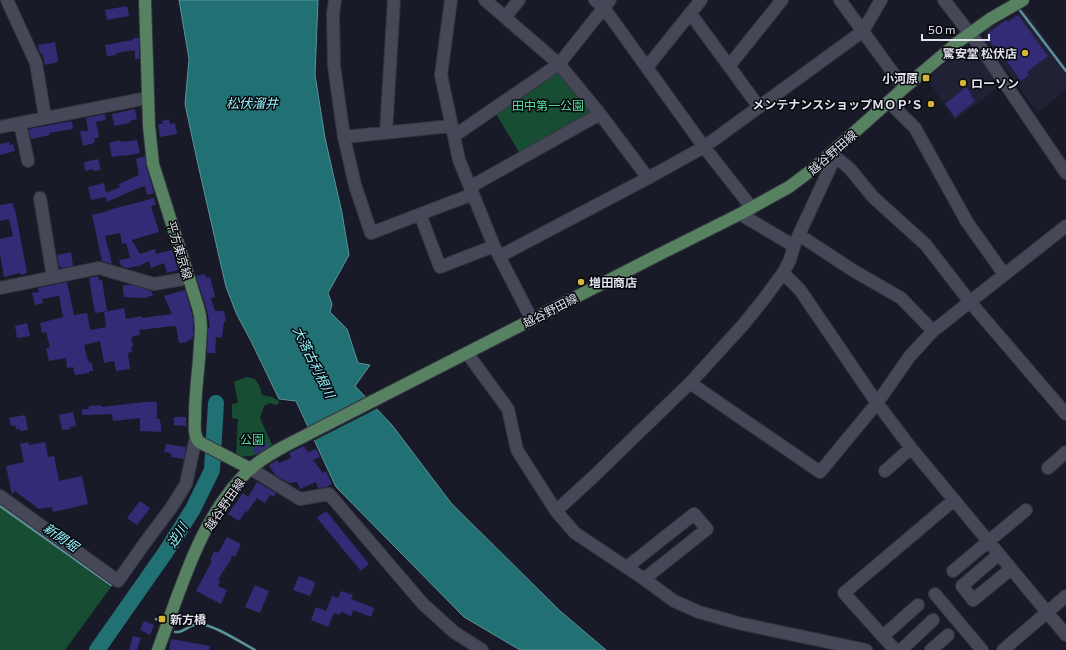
<svg xmlns="http://www.w3.org/2000/svg" width="1066" height="650" font-family="Commissioner,'Noto Sans JP',sans-serif">
<style>
.built{fill:#202135}
.green{fill:#174d33}
.water{fill:#217074;stroke:#5b9298}
.pier{fill:#191a28}
.lines{fill:none;stroke-linecap:round;stroke-linejoin:round}
.stream{stroke:#5b9298;stroke-width:2.5}
.river{stroke:#217074;stroke-width:16}
.building{fill:#332b76}
.minor-casing{stroke:#353640;stroke-width:14}
.major-casing{stroke:#353640;stroke-width:14}
.minor{stroke:#464757;stroke-width:12}
.major{stroke:#578261;stroke-width:12}
.poi-dot{fill:#d5b535;stroke:#05060b;stroke-width:1.5}
.labels{text-anchor:middle;dominant-baseline:central;stroke-width:3;stroke-linejoin:round;paint-order:stroke}
.poi-label{font-size:12px;font-weight:bold;fill:#e1e2ec;stroke:#05060b;text-anchor:end}
.park-label{font-size:12px;fill:#57e19f;stroke:#05060b}
.street-label{font-size:12px;fill:#e1e2ec;stroke:#05060b}
.water-label{font-size:13px;font-style:italic;fill:#93f4fa;stroke:#05060b}
</style>
<rect width="100%" height="100%" fill="#191a28"/>
<path class="built" d="M1025 10 1066 67V90L1037 113 984 38 985 30Z
M965 47H974L999 87 955 120 927 79Z"/>
<path class="green" d="M557 66 593 113 519 152 493 109Z
M247 377 255 379 260 387 262 395 272 397 279 401 278 404 276 405 270 403 264 406 260 418 272 445C261 454 250 459 236 455L238 419 232 418V404L238 403 234 382Z
M0 507 111 587 65 650H0Z"/>
<path class="water" d="M179 0H318L315 75 325 138 342 213 349 255 328 293 332 304 330 312 347 329 358 363 370 365 355 386 392 425 451 503 559 610 606 650H520L464 617 336 487 296 401 279 399 251 341 237 315 226 287 197 160 185 104 189 59Z"/>
<path class="pier" d="M367 396 378 408 313 441 307 428Z"/>
<g class="lines">
<path class="stream" d="M1019 9 1066 71
M0 506 111 585
M156 619 161 622
M175 632C183 633 189 625 198 624 211 623 242 643 255 650"/>
<path class="river" d="M97 650 165 553 193 509 212 470 216 403"/>
</g>
<path class="building" d="M127 6 129 16 107 20 105 10Z
M1018 15 1048 56 1027 72 1029 75 1021 81 995 45 993 46 988 38 990 36 988 33 1006 20 1008 22Z
M133 38H139V59H135V50L116 53 117 55 107 56 105 45 133 40Z
M55 42 58 62 45 65 42 53H40L38 45Z
M966 87 972 95 971 96 975 101 955 117 945 104Z
M135 109 137 119 130 121V123L114 126 112 114Z
M105 114 106 120 96 122 99 137 94 139 95 142H93L94 143 83 146 80 131H88L86 118Z
M169 119 170 124 175 123 177 134 160 137 158 124H163L162 121Z
M72 121 73 129 49 133 50 135 31 139 29 129Z
M120 140 121 142 137 140 140 153 124 156V155L112 157 109 143Z
M9 142 10 145 13 144 15 151 0 155V144Z
M145 156 146 166 154 193 147 195 145 186 136 189 107 202 106 197 91 200 88 187 104 183 106 193 120 187 119 184 139 175 136 159Z
M98 159 101 170 93 171V169L85 171 84 162Z
M154 198 156 205 151 206 159 232 132 240 140 254 155 249 156 254 172 250 178 270 167 273 164 263 151 268 149 261 139 266 127 268 121 266 119 260 130 258 126 243 122 244 120 233 105 236 108 249H109L112 264 102 261 92 215 109 211V210Z
M13 203 14 209H15L27 273 21 275 20 273 4 277 0 254V239L13 236 9 219 0 221V205Z
M71 252 73 266 63 268 62 267H59L57 255Z
M205 274 206 278 210 277 215 297 211 298 215 311H224L226 321 224 322 222 338 216 337 215 353H207L208 328 210 327 207 310 196 276Z
M98 276 99 280H102L107 311 95 313 89 278Z
M67 282 74 315 87 313 90 330 106 327 104 312 124 308 126 319 142 316V318L172 314 164 296 185 290 193 318V337H192L191 340 187 341V342L179 343 176 326 173 327V326L139 330 140 335 131 337 133 346 131 347 132 352 128 353 130 369 116 371 114 361 104 363 100 341 84 345 88 361H89V363H92L93 371H89V373L75 375 73 367 67 368 66 358 49 361 46 348 50 347 46 332 42 333 40 323 63 317 59 296 42 299 43 303 35 305 32 293 39 292 38 288Z
M123 285H132L151 291 153 295 145 298 124 297V292H123Z
M27 323 30 336 17 338 15 326Z
M144 402H157V419H160V423H161V432L140 431V418L113 421 112 414 82 415V409H89V406L101 405V407Z
M73 412 76 426 70 427 71 429 63 430 62 429 59 415Z
M25 415 28 430 20 431V429H16L15 425 11 426 9 418Z
M174 417H186V426L174 425Z
M260 433 268 447 256 454 253 451Z
M28 442 29 445 45 442 48 457 54 456 59 481 82 476 88 504 53 512 52 507 39 509 15 491 12 495 6 466 24 462 20 444Z
M166 444 186 447 184 459 171 457V453L164 452Z
M304 446 308 452 316 449 320 457 313 460 323 473 326 471 332 484 326 487 318 488 316 482 300 489 297 482 289 483 275 475 269 465 277 460 279 463 291 458 289 453Z
M257 482 276 493 274 497 270 495 265 503 257 498 247 512 246 511 239 521 228 514 243 493 248 497Z
M140 501 150 508 137 525 127 518Z
M326 511 369 564 361 571 317 518Z
M227 537 241 544 235 557 232 555 230 562H229L218 580 220 581 218 586 227 590 221 604 196 591 212 561 210 560 214 551 218 553Z
M299 576 315 582 314 584 315 585 310 596 293 590Z
M255 585 269 591 260 613 245 607Z
M341 591 353 595 351 599 374 608 371 617 353 610 351 616 342 612 339 615 334 613 328 627 311 620 316 607 326 611 332 596 338 598Z
M144 621 154 625 150 635 140 630Z
M133 636 141 638 137 650H129Z
M171 639 210 646 209 650H169Z"/>
<g class="lines">
<g class="minor-casing">
<path id="minor" d="M7 0 36 63 45 117
M335 0 333 14 334 66 344 137 355 185 371 233 473 194
M451 0 441 75 459 160 494 246 532 320
M485 0 559 64 600 114 648 178
M595 0 604 8 704 147 752 208
M840 0 904 88
M944 0 981 48 1066 173
M690 13 759 107
M505 17 519 0
M729 66 782 0
M647 67 701 0
M889 102 915 128 967 222 1004 274
M20 123 28 161
M0 127 147 98
M386 132 394 0
M454 136 559 64 610 0
M344 137 451 126
M831 153 850 169 873 197 926 245 970 302 1066 414
M470 187 600 114
M40 198 53 277
M420 214 440 267 494 246
M799 235 854 271 901 298 933 331
M796 241 835 157
M500 256 648 178 704 147 863 31 881 0
M783 273 800 290 877 403 911 448 1066 635
M0 288 99 268 154 284 189 278
M467 353 508 409 517 450 556 511 575 533 644 579 674 601 699 612 738 623 866 650
M690 383 820 472 877 403 910 356 933 331 1066 226
M1048 468 1066 452
M251 469 300 499 329 494 423 604 454 632 482 650
M885 471 911 448
M0 496 118 581 144 544 171 508 186 484 196 437
M556 511 593 477 690 383 743 325 764 299 783 273 790 260 794 246 740 214
M999 554 962 586 973 600 1011 569
M627 567 694 514 707 529 644 579
M953 571 1026 510
M935 594 982 650
M883 636 918 605
M895 650 844 593 954 500
M901 650 933 620
M931 650 948 635
M1003 650 1066 596"/>
</g>
<g class="major-casing">
<path id="major" d="M145 0 149 126 153 164 198 307C202 320 201 332 200 344 199 368 195 391 195 415 195 425 193 434 199 442L251 469
M158 650C181 588 201 515 250 469 260 460 271 454 283 447L664 252 740 214 789 187 813 169 904 88 958 42 990 19 1023 0"/>
</g>
<use href="#minor" class="minor"/>
<use href="#major" class="major"/>
</g>
<g class="poi-dot">
<circle cx="1025" cy="53" r="4"/>
<rect x="922" y="74" width="8" height="8" rx="2"/>
<circle cx="963" cy="83" r="4"/>
<circle cx="931" cy="104" r="4"/>
<circle cx="581" cy="282" r="4"/>
<rect x="158" y="615" width="8" height="8" rx="2"/>
</g>
<g class="labels">
<g class="poi-label">
<text x="1017" y="53">驚安堂 松伏店</text>
<text x="918" y="78">小河原</text>
<text x="971" y="83" text-anchor="start">ローソン</text>
<text x="923" y="104">メンテナンスショップＭＯＰ’Ｓ</text>
<text x="589" y="282" text-anchor="start">増田商店</text>
<text x="170" y="619" text-anchor="start">新方橋</text>
</g>
<g class="park-label">
<text x="548" y="105">田中第一公園</text>
<text x="252" y="439">公園</text>
</g>
<g class="street-label">
<text transform="translate(832 152) rotate(-41)">越谷野田線</text>
<text transform="translate(180 250) rotate(73)">平方東京線</text>
<text transform="translate(550 310) rotate(-27)">越谷野田線</text>
<text transform="translate(224 504) rotate(-55)">越谷野田線</text>
</g>
<g class="water-label">
<text x="252" y="103">松伏溜井</text>
<text transform="translate(314 362) rotate(64)">大落古利根川</text>
<text transform="translate(177 535) rotate(-58)">逆川</text>
<text transform="translate(61 537) rotate(35)">新開堀</text>
</g>
</g>
<path d="M922 34v6h67v-6" fill="none" stroke="#e1e2ec" stroke-width="2"/>
<text x="928" y="34" font-size="12" fill="#e1e2ec" stroke="#05060b" stroke-width="3" paint-order="stroke">50 m</text>
</svg>
